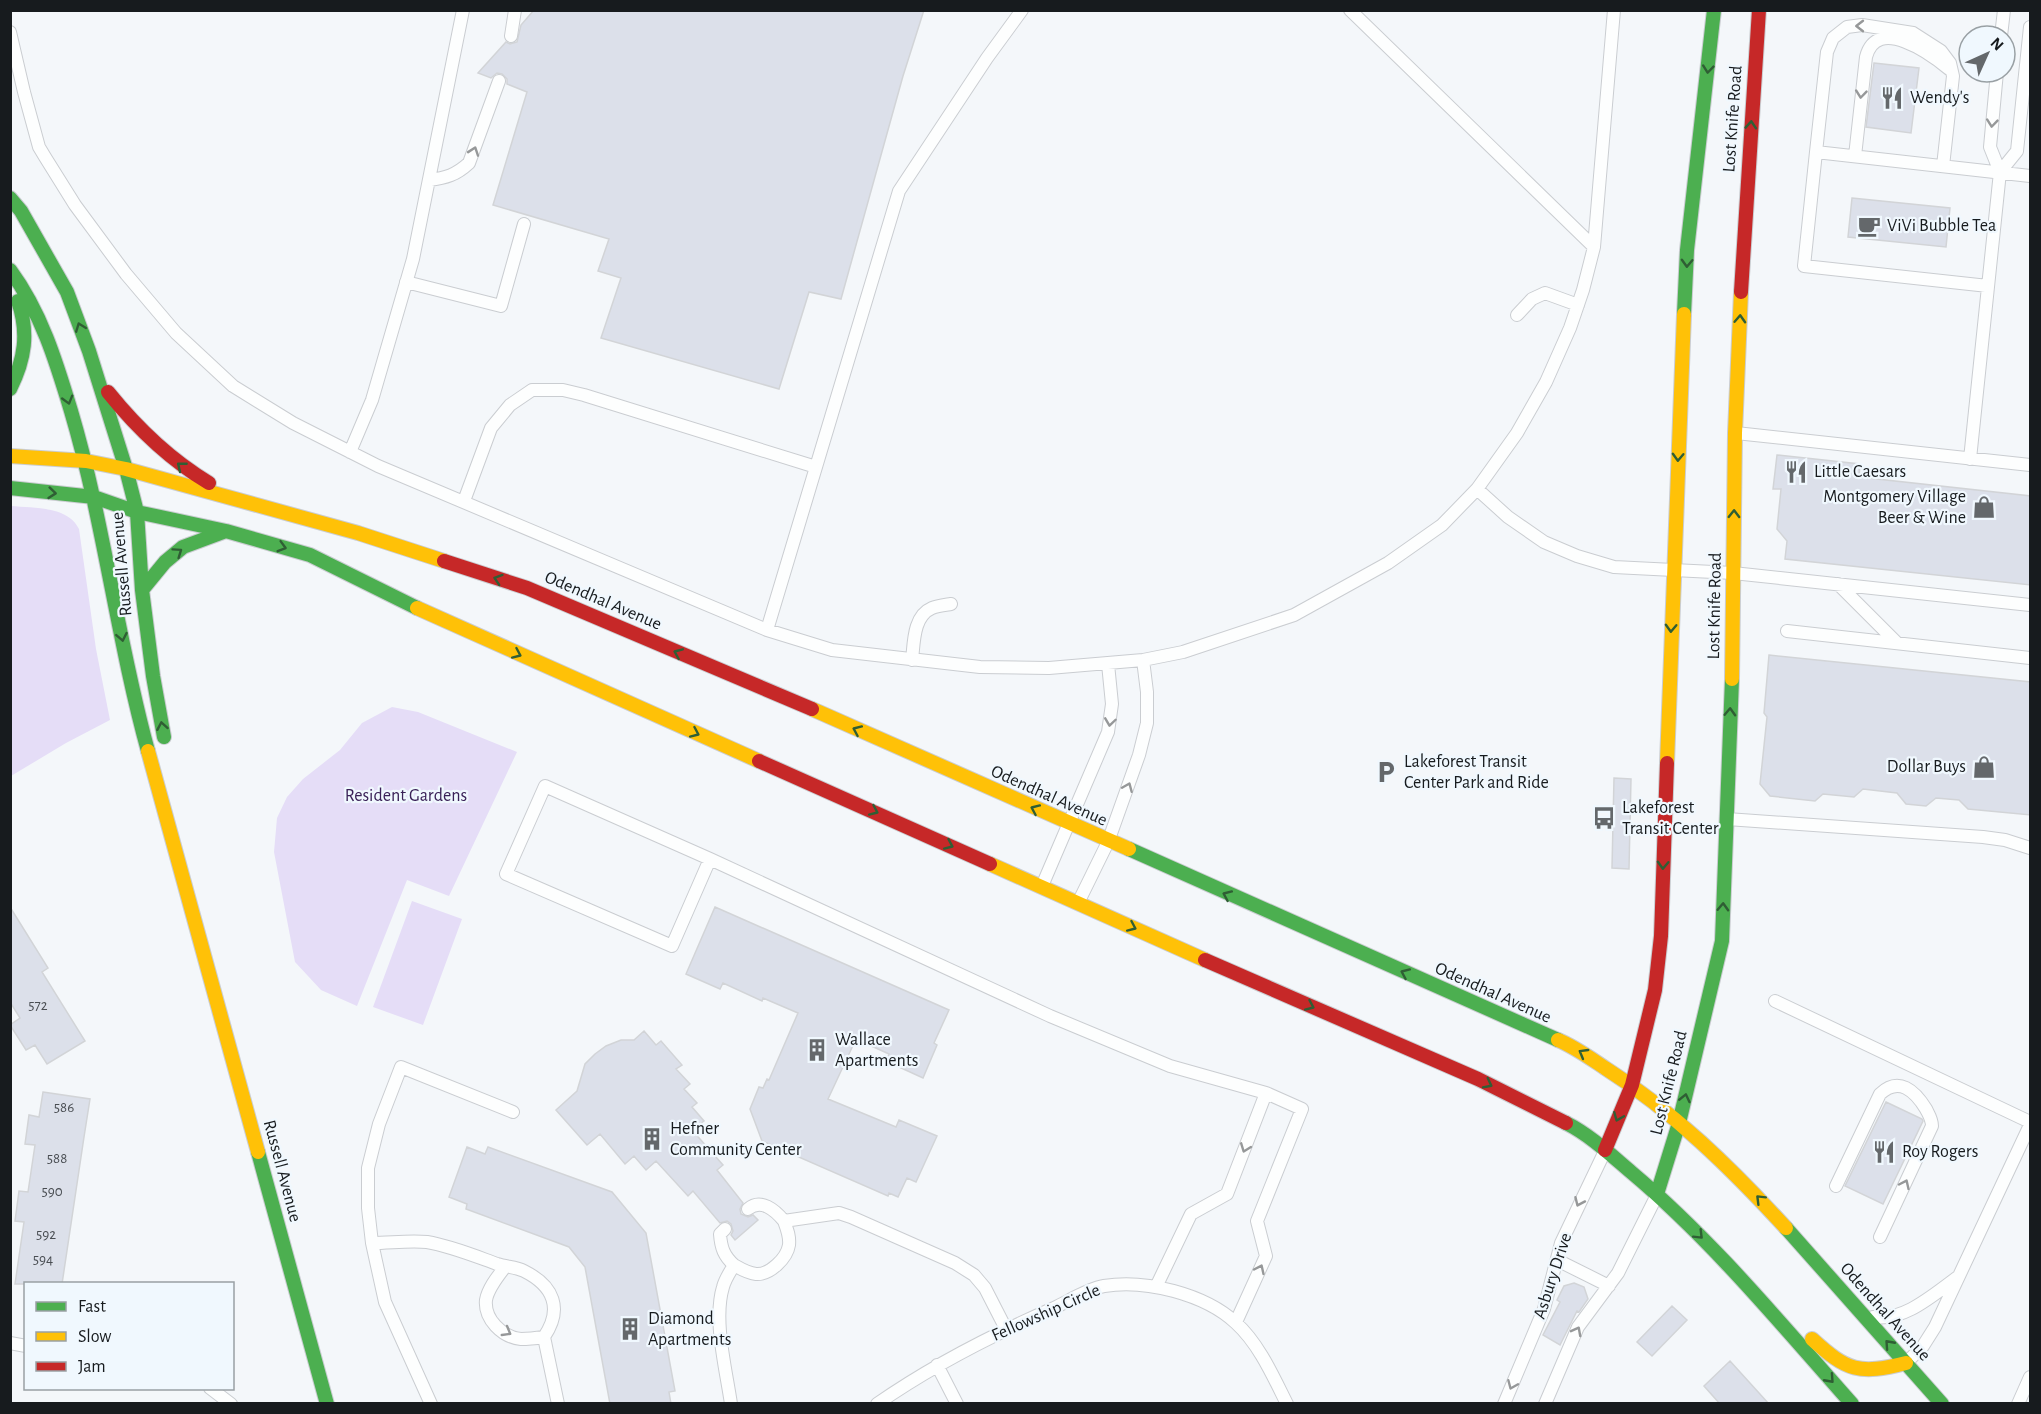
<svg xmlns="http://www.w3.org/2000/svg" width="2041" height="1414" font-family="'Alegreya Sans',sans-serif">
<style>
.green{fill:#e5ddf7}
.building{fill:#dce0ea;stroke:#d2d4d7;stroke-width:1.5}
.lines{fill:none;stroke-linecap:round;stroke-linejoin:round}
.lane-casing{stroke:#cacdd1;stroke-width:14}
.fast-casing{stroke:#cacdd1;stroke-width:16}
.slow-casing{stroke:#cacdd1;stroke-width:16}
.jam-casing{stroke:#cacdd1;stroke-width:16}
.lane{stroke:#fdfefe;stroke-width:12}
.fast{stroke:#4caf50;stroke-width:14}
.slow{stroke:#ffc107;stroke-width:14}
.jam{stroke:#c62828;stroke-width:14}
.oneway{stroke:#969899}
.oneway2{stroke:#2f5e34}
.labels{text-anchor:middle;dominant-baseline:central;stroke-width:4.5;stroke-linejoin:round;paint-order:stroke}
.number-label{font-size:15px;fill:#494d52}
.poi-label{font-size:18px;fill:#171b1e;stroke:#f0f8fe;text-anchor:start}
.street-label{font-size:18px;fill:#171b1e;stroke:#f0f8fe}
.park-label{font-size:18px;fill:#3a2158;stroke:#f0f8fe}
</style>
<rect width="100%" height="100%" fill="#f4f7fa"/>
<path class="green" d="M11 506C33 508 68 506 79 529L96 649 110 720 66 743 11 776Z
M392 707 418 712 517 752 449 896 407 880 357 1006 321 990 295 962 274 852 277 818 287 797 303 779 340 750 362 723Z
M412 901 462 919 423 1025 373 1007Z"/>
<path class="building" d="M534 10H924L903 76 841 299 809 292 779 389 601 338 621 278 598 271 609 239 493 205 527 92 507 84V79L502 74 497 73 491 78 478 73 506 42 510 44 517 42 521 25Z
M1874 63 1919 68 1911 133 1866 127Z
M1852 198 1950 208 1946 247 1848 237Z
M1777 455 1860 464 1859 477 2031 496V585L1785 559 1787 541 1777 529 1781 489H1773Z
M1769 655 2031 682V815L1968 809 1959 800 1936 798 1926 806 1906 804 1897 793 1863 789 1854 797 1823 794 1815 801 1770 796 1760 784 1767 717 1764 713Z
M1614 778 1631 779 1629 869 1612 868Z
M10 907 48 968 42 972 85 1041 47 1064 35 1045 26 1050 10 1025 20 1018 10 1002Z
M715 907 949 1010 934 1043 937 1045 923 1078 886 1061 889 1054 856 1039 828 1099 896 1127 899 1120 937 1136 916 1182 907 1178 898 1197 889 1193 888 1196 762 1141 750 1109 759 1087 763 1088 767 1079 769 1080 798 1013 763 998 762 1001 723 983 720 989 686 974Z
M644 1031 656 1045 661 1041 682 1065 676 1069 690 1084 684 1089 697 1103 692 1107 704 1121 692 1130 723 1165 717 1170 743 1203 740 1209 741 1214 748 1217 753 1215 758 1220 735 1240 731 1235 733 1231 731 1224 727 1221 720 1223 693 1191 688 1196 656 1161 646 1170 634 1156 625 1164 600 1134 587 1145 556 1110 577 1091 585 1064 595 1054 606 1046 621 1040H634Z
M43 1092 90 1099 84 1137 62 1284H15L24 1222 15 1221 19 1191 28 1192 35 1145 25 1144 29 1115 39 1117Z
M1886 1102 1922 1119 1923 1121 1883 1204 1845 1186Z
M467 1147 485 1154 488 1147 612 1192 646 1233 675 1391 669 1392 671 1404H610L585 1267 569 1247 466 1209 467 1204 449 1197Z
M1574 1283 1584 1287 1588 1299 1579 1312 1577 1311 1560 1345 1543 1335 1560 1302 1557 1300 1564 1286Z
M1672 1306 1687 1320 1652 1356 1637 1342Z
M1730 1361 1769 1404H1720L1704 1386Z"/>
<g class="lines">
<g class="lane-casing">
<path id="lane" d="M1350 10 1594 247
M10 32 24 92 39 147 45 157 75 205 126 274 176 333 233 386 293 423 378 466 767 630 832 650 980 667 1049 668 1143 660 1183 652 1294 615 1388 563 1442 525 1477 489 1517 433 1546 382 1570 328 1583 290 1594 247 1614 10
M511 36 515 10
M2001 36 2004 10
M1816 152 1827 52 1833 38 1847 27 1862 25 1913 33 1941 51 1950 63 1953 76 1943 166
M1855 156 1866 57C1877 15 1931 54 1949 69
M2000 172 2017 151 2030 27
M429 180C446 178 456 175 469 163L499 81
M406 282 501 306 524 224
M1988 286 1804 266 1816 152 2030 176
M1517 315 1532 299 1545 293 1578 305
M1736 433 2030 465
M350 452 372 400 413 259 463 10
M1970 459 2000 172 1990 147 1997 72
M1477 489 1508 517 1544 542 1577 556 1614 567 1733 573 2030 605
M464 501 491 428 510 405 532 390H563L584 395 816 467
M1838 584 1897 643
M767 630 899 191 987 58 1022 10
M1787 631 2030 658
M912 660C914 643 913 616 932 608 937 606 945 605 951 604
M1727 819 1983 837 2005 840 2030 848
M710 859 672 946 506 874 545 786 710 859 1050 1016 1170 1066 1266 1093 1302 1109 1257 1221 1266 1256 1236 1322
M1042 886 1108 732 1112 704 1108 664
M1078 903 1108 842 1139 755 1147 723V692L1143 660
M1775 1001 2030 1122
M1836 1186 1880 1094C1899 1076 1915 1091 1926 1109 1929 1115 1932 1119 1932 1126L1880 1237
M748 1209C761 1198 775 1210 784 1221
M725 1229 720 1234C721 1248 724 1256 734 1265
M372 1243C390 1243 410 1240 427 1242 451 1246 475 1256 497 1264 506 1267 516 1267 524 1271 554 1286 563 1309 544 1337L558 1404
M1557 1260 1609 1286
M505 1267C498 1276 488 1288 486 1300 484 1319 502 1337 521 1339 528 1339 537 1338 544 1337
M1156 1287 1191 1214 1227 1194 1266 1093
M1873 1317C1904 1322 1934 1294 1958 1277
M10 1343 26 1346
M1907 1362 1923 1346 1935 1327 2030 1125
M937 1365 957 1404
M210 1388 231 1404
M431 1404 385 1302 372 1243 368 1208V1168L379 1124 401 1067 513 1112
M731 1404C726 1369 713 1320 723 1287 725 1279 730 1272 734 1265 741 1269 747 1273 756 1274 770 1275 787 1258 789 1245 790 1236 787 1229 784 1221L839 1213 851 1217 955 1263 974 1275 985 1288 1006 1329
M877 1404C933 1365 992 1335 1054 1308 1069 1301 1087 1289 1104 1286 1145 1279 1205 1294 1236 1323 1259 1344 1273 1376 1287 1404
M1504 1404 1544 1309 1561 1243 1605 1151
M1545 1404 1578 1327 1618 1273 1656 1197
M2018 1404 2030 1377"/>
</g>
<g class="fast-casing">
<path id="fast" d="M10 198 21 211 67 292 89 351 126 469 137 512 142 590 153 676 164 737
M10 270C41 312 56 361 71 411 104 522 117 639 148 751
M1684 314 1687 250 1714 10
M10 389C25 359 29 333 18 301
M10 488 94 497 137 512 226 531 310 555 417 608
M142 590 165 562 183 547 226 531
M1129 849 1558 1040
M1566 1123C1590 1135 1611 1155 1631 1172 1713 1241 1781 1324 1852 1404
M258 1152 327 1404
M1657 1194 1679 1123 1722 941 1732 679
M1786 1228 1942 1404"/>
</g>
<g class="slow-casing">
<path id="slow" d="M10 456 86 461 126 469 358 533 444 561
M417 608 759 761
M1732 679 1735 433 1741 292
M812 709 1129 849
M148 751 258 1152
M1667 763 1684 314
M990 864 1205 960
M1558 1040C1575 1047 1590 1058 1605 1068 1673 1111 1732 1169 1786 1228
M1812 1339C1847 1371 1859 1375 1906 1363"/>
</g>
<g class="jam-casing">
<path id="jam" d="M1741 292 1759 10
M108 392C137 428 169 459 209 483
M444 561 527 588 812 709
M759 761 990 864
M1205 960 1478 1079 1566 1123
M1605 1150 1632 1085 1655 990 1661 936 1667 763"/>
</g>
<use href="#lane" class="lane"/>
<use href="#fast" class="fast"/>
<use href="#slow" class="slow"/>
<use href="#jam" class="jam"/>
</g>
<defs><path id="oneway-chevron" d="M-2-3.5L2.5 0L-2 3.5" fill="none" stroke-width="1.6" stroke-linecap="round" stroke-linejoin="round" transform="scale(1.5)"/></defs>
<g class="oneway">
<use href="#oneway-chevron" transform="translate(1860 26) rotate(-180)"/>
<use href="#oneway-chevron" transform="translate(1861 94) rotate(96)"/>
<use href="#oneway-chevron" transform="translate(1992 123) rotate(96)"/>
<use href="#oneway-chevron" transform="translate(474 151) rotate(-71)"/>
<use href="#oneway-chevron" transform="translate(1110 722) rotate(98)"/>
<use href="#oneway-chevron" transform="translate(1128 787) rotate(-67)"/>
<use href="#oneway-chevron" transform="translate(1245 1148) rotate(111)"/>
<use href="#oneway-chevron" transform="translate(1905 1184) rotate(-65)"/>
<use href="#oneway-chevron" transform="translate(1579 1202) rotate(114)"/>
<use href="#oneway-chevron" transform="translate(1260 1269) rotate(-65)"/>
<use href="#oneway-chevron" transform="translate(1577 1331) rotate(-62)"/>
<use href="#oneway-chevron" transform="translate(507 1332) rotate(30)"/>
<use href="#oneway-chevron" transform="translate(1512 1385) rotate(113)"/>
</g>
<g class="oneway2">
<use href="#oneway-chevron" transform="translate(1708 69) rotate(96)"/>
<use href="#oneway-chevron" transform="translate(1751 125) rotate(-86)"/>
<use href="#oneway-chevron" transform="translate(1687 263) rotate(92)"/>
<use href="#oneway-chevron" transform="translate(1740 319) rotate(-87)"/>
<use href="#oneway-chevron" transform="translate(80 327) rotate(-111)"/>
<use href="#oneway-chevron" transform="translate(68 400) rotate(74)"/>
<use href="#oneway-chevron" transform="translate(1678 457) rotate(92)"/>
<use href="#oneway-chevron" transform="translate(181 466) rotate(-141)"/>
<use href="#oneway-chevron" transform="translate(52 493) rotate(6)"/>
<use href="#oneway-chevron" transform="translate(1734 514) rotate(-89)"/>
<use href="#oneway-chevron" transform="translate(282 547) rotate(16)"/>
<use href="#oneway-chevron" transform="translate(178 552) rotate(-35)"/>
<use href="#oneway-chevron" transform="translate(498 579) rotate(-162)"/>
<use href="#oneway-chevron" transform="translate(1671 628) rotate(92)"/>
<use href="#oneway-chevron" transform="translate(122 637) rotate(79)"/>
<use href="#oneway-chevron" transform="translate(678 653) rotate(-157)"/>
<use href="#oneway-chevron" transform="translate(517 654) rotate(24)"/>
<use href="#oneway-chevron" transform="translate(1730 712) rotate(-88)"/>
<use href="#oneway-chevron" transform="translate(162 726) rotate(-100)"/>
<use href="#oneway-chevron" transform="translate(857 730) rotate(-156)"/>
<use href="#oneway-chevron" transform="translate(695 733) rotate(24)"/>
<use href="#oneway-chevron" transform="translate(1035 809) rotate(-156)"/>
<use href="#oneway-chevron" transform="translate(874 811) rotate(24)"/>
<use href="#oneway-chevron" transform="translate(949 845) rotate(24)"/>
<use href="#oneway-chevron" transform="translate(1663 865) rotate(92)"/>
<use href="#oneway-chevron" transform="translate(1227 895) rotate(-156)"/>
<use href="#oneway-chevron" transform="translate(1723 907) rotate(-88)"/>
<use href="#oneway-chevron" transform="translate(1132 927) rotate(24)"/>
<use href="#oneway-chevron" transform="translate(1405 973) rotate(-156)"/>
<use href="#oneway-chevron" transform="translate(1310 1006) rotate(24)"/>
<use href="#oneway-chevron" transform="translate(1583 1053) rotate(-150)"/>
<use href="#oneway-chevron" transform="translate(1488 1084) rotate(27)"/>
<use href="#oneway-chevron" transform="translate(1685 1098) rotate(-77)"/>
<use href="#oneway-chevron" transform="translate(1618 1117) rotate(112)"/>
<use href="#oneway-chevron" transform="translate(1760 1199) rotate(-135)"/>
<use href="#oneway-chevron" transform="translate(1699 1235) rotate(45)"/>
<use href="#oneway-chevron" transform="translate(1889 1344) rotate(-132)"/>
<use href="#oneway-chevron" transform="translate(1830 1379) rotate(48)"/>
</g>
<defs>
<g id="restaurant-bare" transform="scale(1.8)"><path d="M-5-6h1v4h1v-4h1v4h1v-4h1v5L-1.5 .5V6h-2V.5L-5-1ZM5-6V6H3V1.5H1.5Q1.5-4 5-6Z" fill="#64686b" stroke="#f0f8fe" stroke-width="2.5" paint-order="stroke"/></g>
<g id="cafe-bare" transform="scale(1.8)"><path d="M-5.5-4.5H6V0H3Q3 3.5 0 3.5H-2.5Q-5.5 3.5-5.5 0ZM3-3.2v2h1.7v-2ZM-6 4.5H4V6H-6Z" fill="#64686b" stroke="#f0f8fe" stroke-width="2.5" paint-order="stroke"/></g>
<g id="shop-bare" transform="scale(1.8)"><path d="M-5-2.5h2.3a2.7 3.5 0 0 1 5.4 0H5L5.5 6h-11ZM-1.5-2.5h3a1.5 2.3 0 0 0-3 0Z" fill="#64686b" stroke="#f0f8fe" stroke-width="2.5" paint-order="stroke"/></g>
<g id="parking-bare" transform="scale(1.8)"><path d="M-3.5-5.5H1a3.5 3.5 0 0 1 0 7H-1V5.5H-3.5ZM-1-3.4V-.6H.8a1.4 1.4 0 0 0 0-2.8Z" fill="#64686b" stroke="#f0f8fe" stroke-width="2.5" paint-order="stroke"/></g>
<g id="bus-bare" transform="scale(1.8)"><path d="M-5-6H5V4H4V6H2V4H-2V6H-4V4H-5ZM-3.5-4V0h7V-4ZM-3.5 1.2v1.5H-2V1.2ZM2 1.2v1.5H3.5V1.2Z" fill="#64686b" stroke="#f0f8fe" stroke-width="2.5" paint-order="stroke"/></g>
<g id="building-bare" transform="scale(1.8)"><path d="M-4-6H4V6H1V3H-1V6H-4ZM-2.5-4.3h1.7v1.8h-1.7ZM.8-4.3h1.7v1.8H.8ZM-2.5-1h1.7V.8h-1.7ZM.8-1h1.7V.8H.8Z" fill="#64686b" stroke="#f0f8fe" stroke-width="2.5" paint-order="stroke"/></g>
</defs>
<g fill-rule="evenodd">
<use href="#restaurant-bare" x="1892" y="98"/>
<use href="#cafe-bare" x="1869" y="226"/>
<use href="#restaurant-bare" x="1796" y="472"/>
<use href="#shop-bare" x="1984" y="507"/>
<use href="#shop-bare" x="1984" y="767"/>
<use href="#parking-bare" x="1386" y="772"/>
<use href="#bus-bare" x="1604" y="818"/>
<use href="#building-bare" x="817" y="1050"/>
<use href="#building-bare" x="652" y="1139"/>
<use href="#restaurant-bare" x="1884" y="1152"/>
<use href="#building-bare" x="630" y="1329"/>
</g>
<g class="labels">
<g class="number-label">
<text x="38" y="1005">572</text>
<text x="64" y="1107">586</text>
<text x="57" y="1158">588</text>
<text x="52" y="1191">590</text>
<text x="46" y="1234">592</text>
<text x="43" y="1259">594</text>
</g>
<g class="poi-label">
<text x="1910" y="98">Wendy's</text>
<text x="1887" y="226">ViVi Bubble Tea</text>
<text x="1814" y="472">Little Caesars</text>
<text x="1966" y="497" text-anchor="end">Montgomery Village<tspan x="1966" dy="21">Beer &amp; Wine</tspan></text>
<text x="1404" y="762">Lakeforest Transit<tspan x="1404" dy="21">Center Park and Ride</tspan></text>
<text x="1966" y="767" text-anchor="end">Dollar Buys</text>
<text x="1622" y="808">Lakeforest<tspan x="1622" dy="21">Transit Center</tspan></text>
<text x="835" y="1040">Wallace<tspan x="835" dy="21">Apartments</tspan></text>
<text x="670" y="1129">Hefner<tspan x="670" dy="21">Community Center</tspan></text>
<text x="1902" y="1152">Roy Rogers</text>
<text x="648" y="1319">Diamond<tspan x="648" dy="21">Apartments</tspan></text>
</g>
<g class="street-label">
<text transform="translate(1733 119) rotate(-86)">Lost Knife Road</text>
<text transform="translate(122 564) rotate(-95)">Russell Avenue</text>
<text transform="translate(603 601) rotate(23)">Odendhal Avenue</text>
<text transform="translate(1715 606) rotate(-89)">Lost Knife Road</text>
<text transform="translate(1049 796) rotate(24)">Odendhal Avenue</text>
<text transform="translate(1493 993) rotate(24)">Odendhal Avenue</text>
<text transform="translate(1669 1083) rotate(-76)">Lost Knife Road</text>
<text transform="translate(282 1171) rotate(75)">Russell Avenue</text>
<text transform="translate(1553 1276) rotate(-72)">Asbury Drive</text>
<text transform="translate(1885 1312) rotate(48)">Odendhal Avenue</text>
<text transform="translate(1046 1313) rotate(-24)">Fellowship Circle</text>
</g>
<g class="park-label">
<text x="406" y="796">Resident Gardens</text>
</g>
</g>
<rect width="2041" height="1414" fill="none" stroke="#171b1e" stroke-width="24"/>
<rect x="24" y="1282" width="210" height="108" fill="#f0f8fe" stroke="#99a0a4" stroke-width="1.5"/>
<rect x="36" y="1302" width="30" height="9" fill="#4caf50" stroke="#99a0a4" stroke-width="1.5"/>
<text x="78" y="1312" font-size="18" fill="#171b1e">Fast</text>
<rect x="36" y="1332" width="30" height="9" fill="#ffc107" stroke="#99a0a4" stroke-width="1.5"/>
<text x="78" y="1342" font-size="18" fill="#171b1e">Slow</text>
<rect x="36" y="1362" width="30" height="9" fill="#c62828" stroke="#99a0a4" stroke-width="1.5"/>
<text x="78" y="1372" font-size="18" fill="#171b1e">Jam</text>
<g transform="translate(1987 54) rotate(45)"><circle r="28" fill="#f0f8fe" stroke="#99a0a4" stroke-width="1.5"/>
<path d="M0-4.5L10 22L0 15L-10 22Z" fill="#64686b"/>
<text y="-9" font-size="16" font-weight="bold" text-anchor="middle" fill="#171b1e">N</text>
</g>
</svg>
